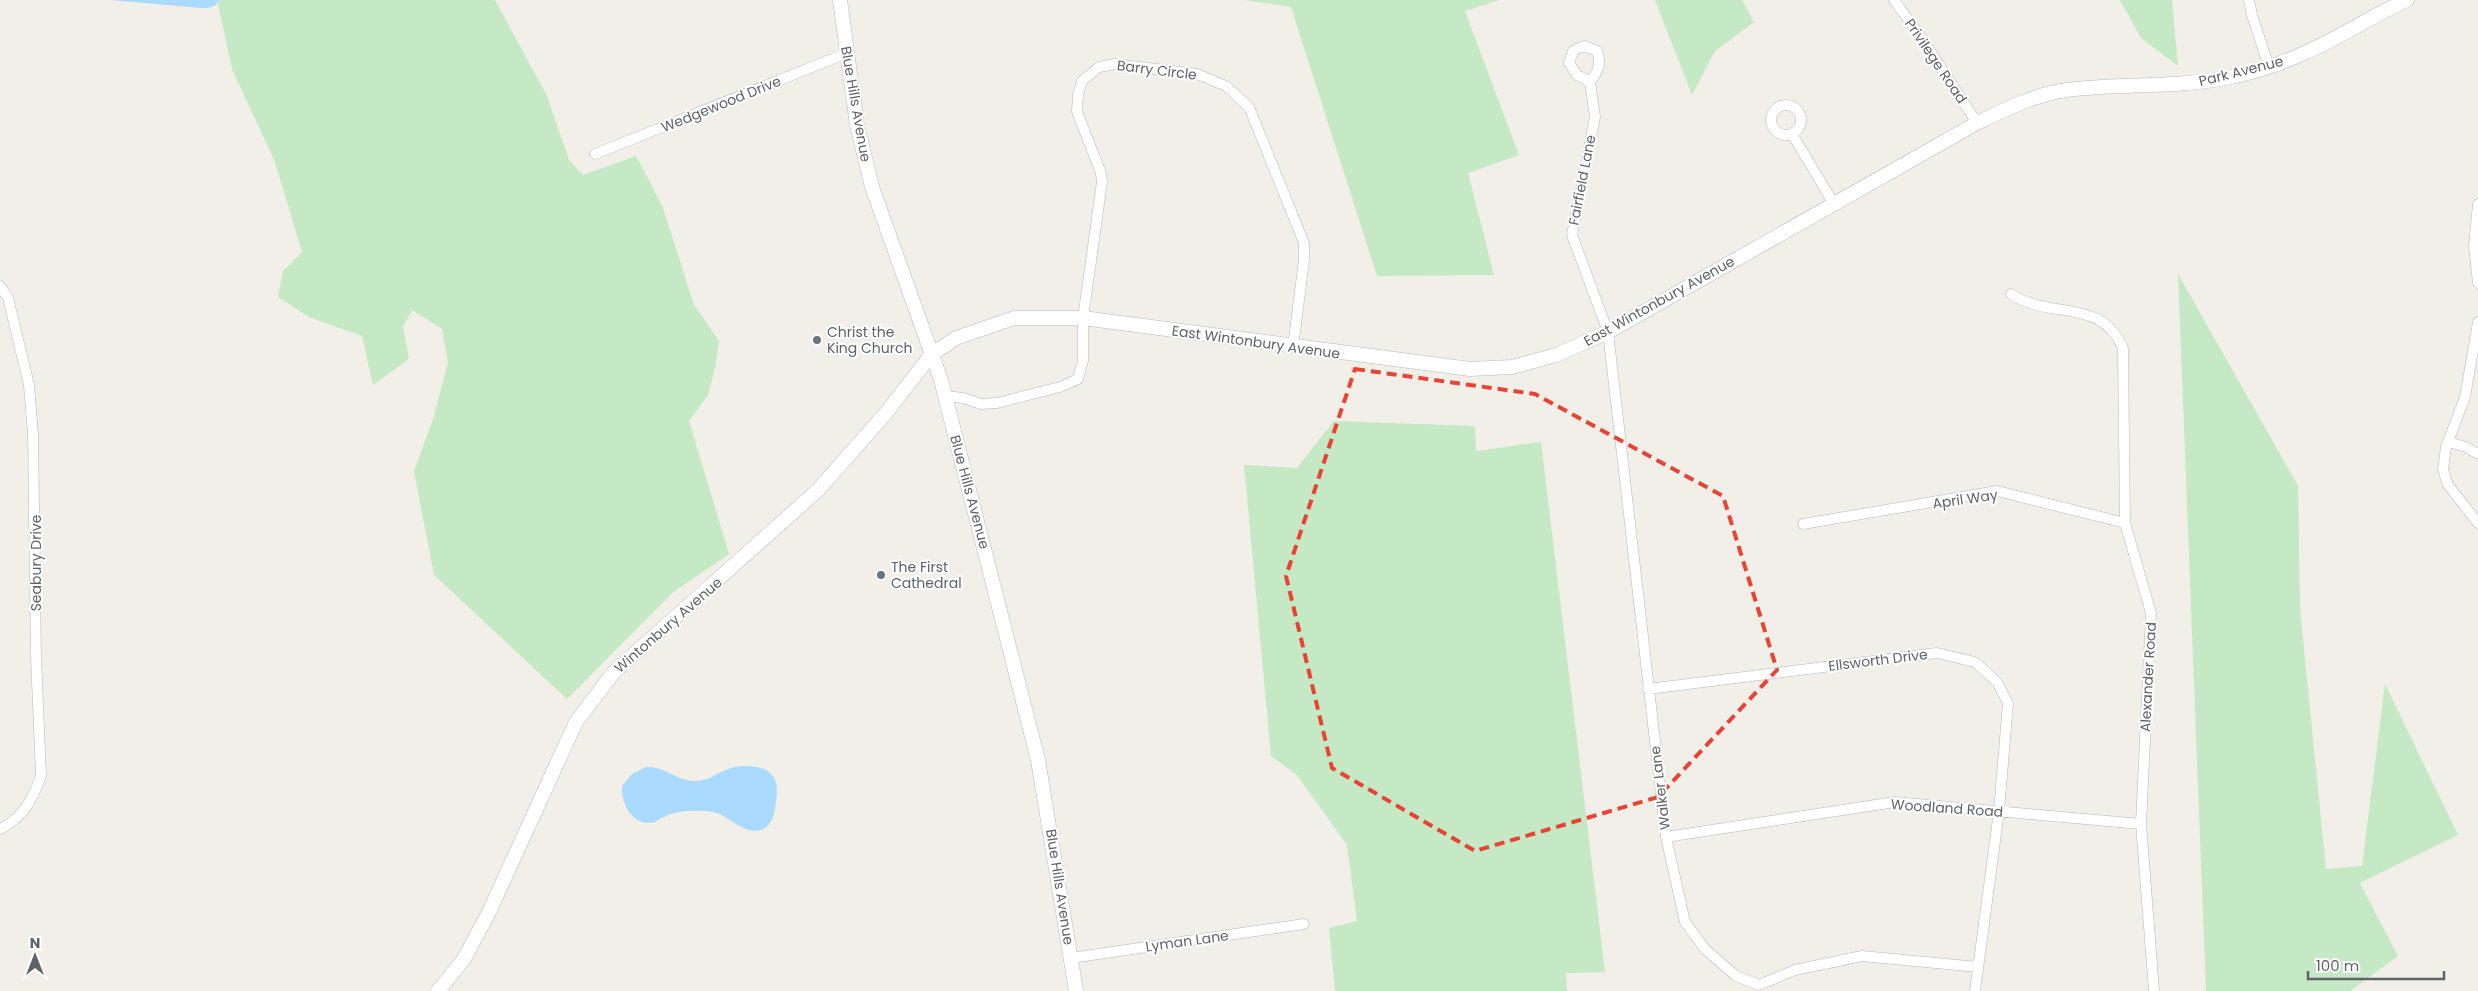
<svg xmlns="http://www.w3.org/2000/svg" width="2478" height="991" font-family="Poppins,sans-serif">
<style>
.green{fill:#c5e8c5}
.water{fill:#aadaff}
.lines{fill:none;stroke-linecap:round;stroke-linejoin:round}
.street-casing{stroke:#b5b8bc;stroke-width:11}
.secondary-casing{stroke:#b6babf;stroke-width:15}
.street{stroke:#fff;stroke-width:10}
.secondary{stroke:#fff;stroke-width:14}
.marked{fill:none;stroke:#ea4335;stroke-width:4;stroke-dasharray:10 6;stroke-linejoin:round}
.worship-dot{fill:#6b7280;stroke:#fff;stroke-width:2}
.labels{text-anchor:middle;dominant-baseline:central;stroke-width:4;stroke-linejoin:round;paint-order:stroke}
.street-label{font-size:14px;fill:#5f6368;stroke:#fff}
.worship-label{font-size:14px;fill:#5b616d;stroke:#fff;text-anchor:start}
</style>
<rect width="100%" height="100%" fill="#f1efe8"/>
<path class="green" d="M219 0H495L547 96 569 160 583 175 636 156 662 205 694 305 719 341 715 368 708 395 689 421 729 554 672 593 567 699 434 575 414 471 433 419 448 363 442 329 412 310 403 327 409 359 373 385 362 336 309 317 278 297 283 271 302 252 275 162 232 69 218 4Z
M1245 0H1499L1465 11 1519 155 1468 173 1494 275 1377 276 1291 7Z
M1655 0H1742L1754 22 1715 51 1692 95Z
M2120 0H2172L2178 66 2141 38Z
M2178 274 2298 486 2300 609 2326 869 2362 866 2385 684 2458 835 2360 883 2398 956 2350 991H2206Z
M1334 421 1475 426 1476 451 1541 442 1605 972 1566 973 1567 991H1335L1329 928 1357 921 1347 845 1297 775 1271 756 1244 465 1297 468Z"/>
<path class="water" d="M110 0H219C216 8 208 8 201 8Z
M646 767C668 767 675 781 696 781 708 781 719 772 731 768 745 764 772 765 776 783 778 792 776 800 775 809 774 817 769 828 761 830 743 835 729 815 713 812 699 810 681 810 668 815 660 818 655 824 647 823 629 821 621 801 622 786L632 774Z"/>
<g class="lines">
<g class="street-casing">
<path id="street" d="M1894 0 1921 37 1977 123
M2249 0 2252 15 2269 67
M1590 82 1577 75 1569 63 1573 51 1584 46 1597 51C1602 63 1598 72 1590 82L1595 117 1572 235 1608 332 1666 837 1685 922 1705 949 1736 976 1759 985 1795 970 1862 956 1978 967
M1771 120a15 15 0 1 1 30 0a15 15 0 1 1-30 0Z
M1792 134 1834 204
M595 154 847 53
M2478 204 2474 246 2478 283
M0 286 8 298 29 385 33 434 36 657 41 776C33 799 23 818 0 829
M2011 294C2049 320 2103 297 2123 349L2125 523 2151 613 2141 824 2154 991
M2478 322 2465 397 2446 447 2443 470 2448 485 2478 523
M945 396 963 398 981 404 997 403 1060 387 1078 379 1083 361V318L1102 182 1101 173 1077 112 1078 95 1082 81 1099 67 1115 64 1197 74 1226 86 1249 107 1304 243V260L1293 347
M2448 442 2466 447 2478 454
M1803 524 1997 491 2125 523
M1648 689 1937 653 1975 662 1997 682 2008 703 1999 811 1975 991
M1666 837 1895 802 2141 824
M1071 958 1304 924"/>
</g>
<g class="secondary-casing">
<path id="secondary" d="M840 0 857 125 872 187 941 380 1038 760 1076 991
M438 991 464 959 489 912 576 722 614 672 818 490 886 413 931 355 956 338 1014 318H1083L1470 369 1512 367 1556 355 1608 332 1977 123C2006 109 2034 95 2066 90 2119 83 2173 88 2226 78 2252 73 2278 65 2302 54 2338 39 2371 16 2407 0"/>
</g>
<use href="#street" class="street"/>
<use href="#secondary" class="secondary"/>
</g>
<path class="marked" d="M1355 369 1535 394 1723 496 1777 670 1658 797 1475 851 1332 768 1286 576Z"/>
<g class="worship-dot">
<circle cx="817" cy="340" r="5"/>
<circle cx="881" cy="575" r="5"/>
</g>
<g class="labels">
<g class="street-label">
<text transform="translate(1936 61) rotate(56)">Privilege Road</text>
<text transform="translate(1157 70) rotate(7)">Barry Circle</text>
<text transform="translate(2241 71) rotate(-14)">Park Avenue</text>
<text transform="translate(721 104) rotate(-22)">Wedgewood Drive</text>
<text transform="translate(856 104) rotate(80)">Blue Hills Avenue</text>
<text transform="translate(1582 180) rotate(-79)">Fairfield Lane</text>
<text transform="translate(1659 301) rotate(-29)">East Wintonbury Avenue</text>
<text transform="translate(1256 342) rotate(8)">East Wintonbury Avenue</text>
<text transform="translate(970 492) rotate(75)">Blue Hills Avenue</text>
<text transform="translate(1965 499) rotate(-8)">April Way</text>
<text transform="translate(36 563) rotate(-90)">Seabury Drive</text>
<text transform="translate(668 625) rotate(-41)">Wintonbury Avenue</text>
<text transform="translate(1878 660) rotate(-7)">Ellsworth Drive</text>
<text transform="translate(2148 677) rotate(-87)">Alexander Road</text>
<text transform="translate(1660 788) rotate(-97)">Walker Lane</text>
<text transform="translate(1947 808) rotate(4)">Woodland Road</text>
<text transform="translate(1060 887) rotate(81)">Blue Hills Avenue</text>
<text transform="translate(1187 941) rotate(-8)">Lyman Lane</text>
</g>
<g class="worship-label">
<text x="827" y="332">Christ the<tspan x="827" dy="16">King Church</tspan></text>
<text x="891" y="567">The First<tspan x="891" dy="16">Cathedral</tspan></text>
</g>
</g>
<g transform="translate(35 956)" stroke="#ffffff" stroke-width="4" paint-order="stroke">
<path d="M0-4L9 19L0 12L-9 19Z" fill="#5f6368"/>
<text y="-8" font-size="14" font-weight="bold" text-anchor="middle" fill="#5f6368">N</text>
</g>
<path d="M2308 971v8h136v-8" fill="none" stroke="#5f6368" stroke-width="2.5"/>
<text x="2316" y="971" font-size="15" fill="#5f6368" stroke="#ffffff" stroke-width="4" paint-order="stroke">100 m</text>
</svg>
